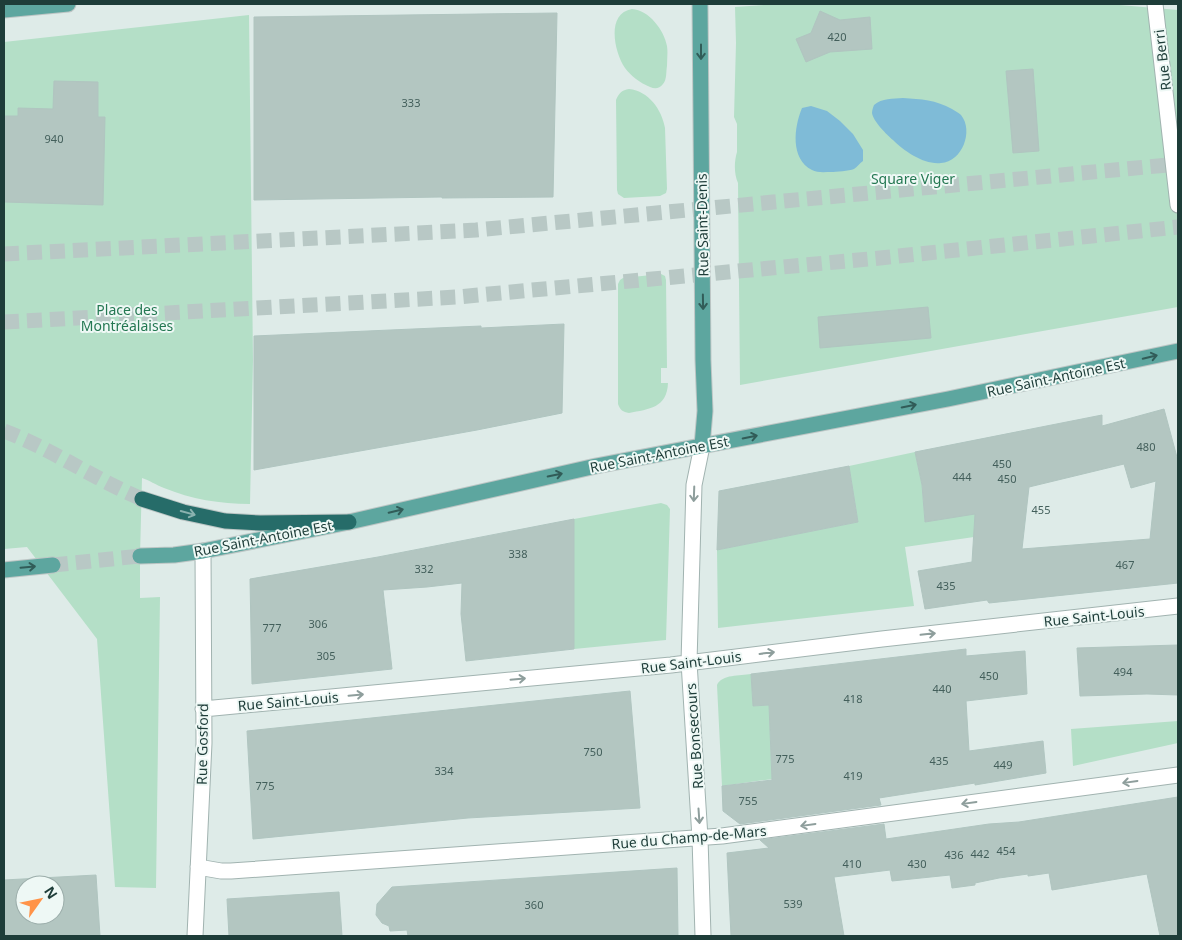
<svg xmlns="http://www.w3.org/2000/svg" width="1182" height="940" font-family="'Noto Sans',sans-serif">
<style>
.green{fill:#b4dfc7}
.water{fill:#7fbbd7}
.building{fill:#b3c6c1;stroke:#b0c5c0;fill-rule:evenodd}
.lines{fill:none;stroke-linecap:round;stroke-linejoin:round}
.major-tunnel{stroke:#b8c8c5;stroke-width:15;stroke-dasharray:15 8;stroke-linecap:butt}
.highway-tunnel{stroke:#b8c8c5;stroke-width:15;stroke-dasharray:15 8;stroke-linecap:butt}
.minor-casing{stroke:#a1b3b0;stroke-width:17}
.major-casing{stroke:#bcc5c4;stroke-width:17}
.highway-casing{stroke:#bcc5c4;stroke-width:17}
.minor{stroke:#fff;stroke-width:15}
.major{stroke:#5da69f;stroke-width:15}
.highway{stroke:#266c69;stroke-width:15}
.oneway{stroke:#315c58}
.oneway2{stroke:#8e9e9c}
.oneway3{stroke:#8ab2af}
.labels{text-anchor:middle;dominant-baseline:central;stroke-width:4;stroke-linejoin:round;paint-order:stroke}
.number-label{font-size:11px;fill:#435f5b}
.street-label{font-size:14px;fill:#1e3d39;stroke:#eef8f5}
.park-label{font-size:14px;fill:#247852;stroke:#eef8f5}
</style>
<rect width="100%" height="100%" fill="#deebe8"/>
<path class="green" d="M776 4H1108L1178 10V307L740 385 738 183C734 174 734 162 737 152V124L734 117 736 43 735 7Z
M632 9C649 10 664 30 667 46 668 53 667 59 667 66 666 71 667 80 663 84 659 89 655 89 650 87 640 83 631 76 625 68 614 52 606 13 632 9Z
M249 15 253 360 250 504C220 504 191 499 164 488 156 485 149 480 142 478L140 556V598L160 597 156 888 115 887 97 639 27 547 4 549V42Z
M629 89C649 91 662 110 665 128L667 189 666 193 660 196 624 198 618 194 617 190 616 100C619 93 622 90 629 89Z
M661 274 665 276 666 280 667 368H661V383H668C667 408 649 409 629 413 623 412 620 410 618 404V284L620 280 623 278Z
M915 452 922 485 925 522 976 513 974 537 905 547 914 606 718 628 717 550 858 522 849 466Z
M661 503 667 505 670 509 666 640 574 649V519Z
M751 674 753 706 769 705 772 779 722 786 717 685C722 674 740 676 751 674Z
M1178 721V743L1073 766 1071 729Z"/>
<path class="water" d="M903 98C921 99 936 100 952 109 955 111 959 113 961 115 974 131 962 162 941 163 924 165 904 151 893 140 887 135 873 121 872 113 872 110 873 108 874 105 882 98 893 99 903 98Z
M811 106 827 111 840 121 853 134 863 150V161C860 163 857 167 854 169 849 171 836 172 831 172 825 172 817 173 812 170 790 159 794 127 802 108Z"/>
<path class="building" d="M820 11 840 20 870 17 872 49 830 52 806 62 796 39 811 33Z
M557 13 553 197 442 198V197L254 200V17Z
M1033 69 1039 151 1013 153 1006 71Z
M54 81 98 82V117H105L103 205 4 202V116H18V108L53 109Z
M928 307 931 338 820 348 818 317Z
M564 324 562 413 477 430 254 470V336L481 326V328Z
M1164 409 1178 461V583L989 603 987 600 925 609 918 571 972 562 975 514 925 522 922 485 915 452 1102 415V426ZM1124 464 1131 488 1156 481 1150 539 1022 549 1029 487Z
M849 466 858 522 717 550 719 491Z
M574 519V649L466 661 461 614 462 583 427 587 383 590 392 669 252 684 250 579 378 557Z
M1178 645V695L1147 694 1080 696 1077 648Z
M966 649V656L1025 651 1027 694 966 701 969 751 1043 741 1046 773 975 785V783L879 798 881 805 740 824 723 811 722 786 772 780 769 705 753 706 751 674Z
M630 691 640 808 468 818 253 839 247 731Z
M1178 797V936H1160L1147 874 1052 890 1049 873 1028 876V874L999 878 975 883V885L952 888 950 875 892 881 890 870 834 877 844 936H731L727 853 769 848 760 840 884 824 886 839 989 824 1019 822Z
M677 868 678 936H408L407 930 390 931 389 926 382 923 376 915 377 904 392 887Z
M96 875 100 936H4V880ZM25 885H55V915H25Z
M339 892 342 936H229L227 899Z"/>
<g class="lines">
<path class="major-tunnel" d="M53 565 140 556"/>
<path class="highway-tunnel" d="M4 254 476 230 1178 164
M4 322 457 297 880 258 1178 227
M4 431C52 449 94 479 142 499"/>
<g class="minor-casing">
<path id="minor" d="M1155 4 1178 205
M702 446 694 485 689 662 700 838 703 936
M203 709 671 665 882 639 1178 606
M198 867 221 871H231L722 836 1178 775
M195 936 204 743 203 551"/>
</g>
<g class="major-casing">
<path id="major" d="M700 4 703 360 705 411 702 446
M4 10 68 4
M140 556 174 555 203 551 349 522 596 466 948 399 1178 351
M4 570 53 565"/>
</g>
<g class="highway-casing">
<path id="highway" d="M142 499 183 512 225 521 260 523 349 522"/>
</g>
<use href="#minor" class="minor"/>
<use href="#major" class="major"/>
<use href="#highway" class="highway"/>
</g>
<defs><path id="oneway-shaft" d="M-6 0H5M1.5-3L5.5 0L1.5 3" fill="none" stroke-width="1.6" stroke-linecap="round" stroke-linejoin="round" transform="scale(1.25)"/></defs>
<g class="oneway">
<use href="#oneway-shaft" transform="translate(701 52) rotate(90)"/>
<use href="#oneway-shaft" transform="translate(703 302) rotate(89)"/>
<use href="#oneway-shaft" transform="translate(1150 357) rotate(-14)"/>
<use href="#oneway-shaft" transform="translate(909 406) rotate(-11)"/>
<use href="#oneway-shaft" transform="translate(750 437) rotate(-11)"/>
<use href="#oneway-shaft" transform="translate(555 475) rotate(-12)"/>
<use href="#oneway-shaft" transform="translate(396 511) rotate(-13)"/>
<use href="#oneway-shaft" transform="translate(28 567) rotate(-5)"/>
</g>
<g class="oneway2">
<use href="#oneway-shaft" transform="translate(694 494) rotate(92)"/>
<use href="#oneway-shaft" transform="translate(928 634) rotate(-6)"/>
<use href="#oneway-shaft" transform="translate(767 653) rotate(-7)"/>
<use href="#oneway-shaft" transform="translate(518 679) rotate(-5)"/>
<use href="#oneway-shaft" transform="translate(356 695) rotate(-5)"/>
<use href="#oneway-shaft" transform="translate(1130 782) rotate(172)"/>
<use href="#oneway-shaft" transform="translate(969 803) rotate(172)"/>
<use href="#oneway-shaft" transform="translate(699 816) rotate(86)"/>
<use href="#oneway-shaft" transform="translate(808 825) rotate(172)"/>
</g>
<use class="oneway3" href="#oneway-shaft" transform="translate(188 513) rotate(15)"/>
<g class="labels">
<g class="number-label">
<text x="837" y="36">420</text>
<text x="411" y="102">333</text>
<text x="54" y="138">940</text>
<text x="1146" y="446">480</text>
<text x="1002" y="463">450</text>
<text x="962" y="476">444</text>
<text x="1007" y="478">450</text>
<text x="1041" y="509">455</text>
<text x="518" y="553">338</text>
<text x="1125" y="564">467</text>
<text x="424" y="568">332</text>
<text x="946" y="585">435</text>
<text x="318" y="623">306</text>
<text x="272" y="627">777</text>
<text x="326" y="655">305</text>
<text x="1123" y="671">494</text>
<text x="989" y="675">450</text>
<text x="942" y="688">440</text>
<text x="853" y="698">418</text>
<text x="593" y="751">750</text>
<text x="785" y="758">775</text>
<text x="939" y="760">435</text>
<text x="1003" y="764">449</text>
<text x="444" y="770">334</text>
<text x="853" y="775">419</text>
<text x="265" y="785">775</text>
<text x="748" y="800">755</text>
<text x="1006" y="850">454</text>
<text x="980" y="853">442</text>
<text x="954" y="854">436</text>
<text x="852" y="863">410</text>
<text x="917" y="863">430</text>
<text x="793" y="903">539</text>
<text x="534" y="904">360</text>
</g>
<g class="street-label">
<text transform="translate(1162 60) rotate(-97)">Rue Berri</text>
<text transform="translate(702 225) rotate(-91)">Rue Saint-Denis</text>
<text transform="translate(1056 377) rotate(-12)">Rue Saint-Antoine Est</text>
<text transform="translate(659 454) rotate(-11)">Rue Saint-Antoine Est</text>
<text transform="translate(263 538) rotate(-11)">Rue Saint-Antoine Est</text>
<text transform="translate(1094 616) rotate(-6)">Rue Saint-Louis</text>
<text transform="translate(691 662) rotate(-7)">Rue Saint-Louis</text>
<text transform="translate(288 701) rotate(-5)">Rue Saint-Louis</text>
<text transform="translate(694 736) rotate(-94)">Rue Bonsecours</text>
<text transform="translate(202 744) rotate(-89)">Rue Gosford</text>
<text transform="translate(689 837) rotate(-5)">Rue du Champ-de-Mars</text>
</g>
<g class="park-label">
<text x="913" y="178">Square Viger</text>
<text x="127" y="309">Place des<tspan x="127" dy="16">Montréalaises</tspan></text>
</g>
</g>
<rect width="1182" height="940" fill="none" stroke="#1e3d39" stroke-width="10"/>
<g transform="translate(40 900) rotate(57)"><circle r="24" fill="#eef8f5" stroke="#9badaa"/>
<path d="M0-4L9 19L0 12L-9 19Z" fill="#ff9348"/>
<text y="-8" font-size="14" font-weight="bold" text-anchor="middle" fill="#1e3d39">N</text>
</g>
</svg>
